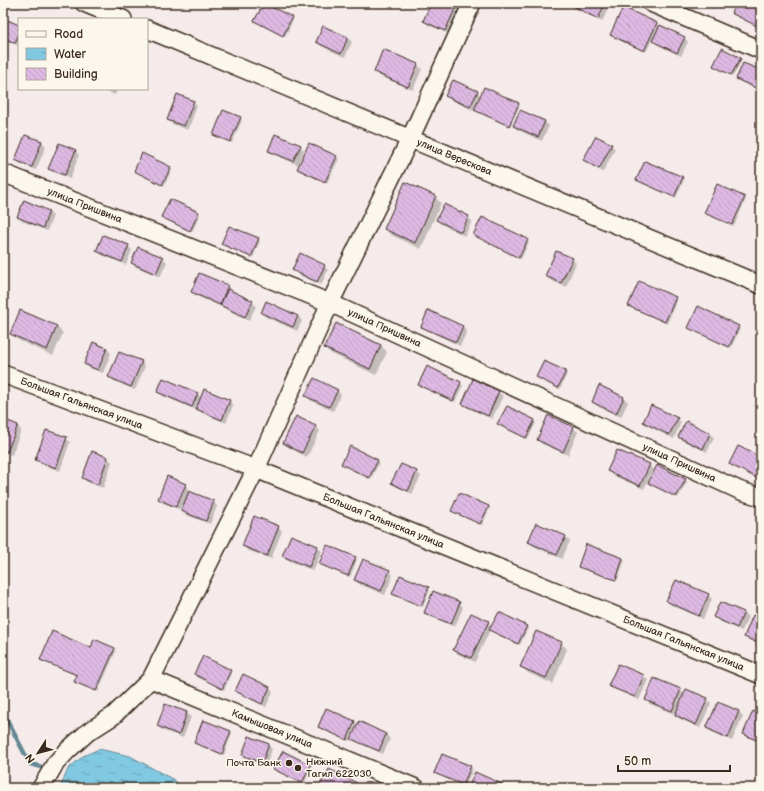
<svg xmlns="http://www.w3.org/2000/svg" width="764" height="791" font-family="'Balsamiq Sans',sans-serif">
<style>
.water{fill:url(#water-ripples);stroke:#658994}
.shadow{fill:#0003}
.lines{fill:none;stroke-linecap:round;stroke-linejoin:round}
.stream{stroke:#658994;stroke-width:4.5}
.building{fill:url(#building-back-hatch);stroke:#3b2a1e}
.minor-casing{stroke:#3b2a1e;stroke-width:20}
.minor{stroke:#fbf7ec;stroke-width:17}
.poi-dot{fill:#3b2a1e;stroke:#fbf7ec;stroke-width:1.5}
.labels{text-anchor:middle;dominant-baseline:central;stroke-width:3;stroke-linejoin:round;paint-order:stroke}
.street-label{font-size:10px;fill:#3b2a1e;stroke:#fbf7ec}
.poi-label{font-size:10px;fill:#3b2a1e;stroke:#fbf7ec;text-anchor:start}
</style>
<defs>
<pattern id="water-ripples" width="26" height="14" patternUnits="userSpaceOnUse"><rect width="26" height="14" fill="#81c9e2"/><path d="M2 4q2-2 4 0t4 0M15 11q2-2 4 0t4 0" fill="none" stroke="#6ba3b7"/></pattern>
<pattern id="building-back-hatch" width="6" height="6" patternUnits="userSpaceOnUse"><rect width="6" height="6" fill="#ddb9e3"/><path d="M-1 5l2 2M0 0l6 6M5-1l2 2" fill="none" stroke="#bf9fc2"/></pattern>
</defs>
<rect width="100%" height="100%" fill="#f5ebea"/>
<filter id="ink" filterUnits="userSpaceOnUse"><feTurbulence type="fractalNoise" baseFrequency=".025" numOctaves="2"/><feDisplacementMap in="SourceGraphic" scale="8" xChannelSelector="R" yChannelSelector="G"/><feConvolveMatrix kernelMatrix="1 2 1 2 8 2 1 2 1" color-interpolation-filters="sRGB"/></filter>
<g filter="url(#ink)">
<path class="water" d="M99 749 130 756 174 780 183 788H60L68 769 83 756Z"/>
<path class="shadow" d="M432 3H463L449 34 428 25 424 21Z
M556 3H565L564 7Z
M576 3H605L609 7 602 22 578 10 574 6Z
M701 3H717L714 9Z
M737 3H749L761 9V28L732 13Z
M623 8 657 24 660 27 684 37 688 42 681 56 658 45 652 40 646 52 613 37 611 35Z
M291 18 293 20 285 37 256 21Z
M3 19 19 26V46L3 40Z
M324 27 348 38 352 42 345 57 321 46 317 42Z
M740 59 742 60 733 76 716 67Z
M418 65 422 69 413 90 379 76 375 72Z
M761 71V91L742 83 737 79Z
M101 89H117L115 95Z
M477 92 481 96 518 104 520 105 510 127 451 100 446 96Z
M193 102 197 106 188 130 172 124 168 120Z
M240 118 242 120 232 143 214 134Z
M545 122 549 126 542 141 518 130 514 126Z
M26 136 42 142 46 146 36 170 20 164 16 160Z
M310 144 339 159 327 183 300 170Z
M611 145 615 149 603 172 588 164 584 160Z
M300 146 304 150 298 165 274 154 269 150Z
M75 151 79 155 70 179 54 172 50 168Z
M171 168 172 169 164 186 135 171Z
M682 178 684 180 676 198 637 180Z
M435 197 441 203 421 249 391 235 385 229Z
M744 198 746 199 734 226 707 214Z
M25 202 49 212 53 216 47 231 22 221 18 217Z
M198 213 200 215 192 232 163 217Z
M468 217 472 221 465 236 441 224 437 220Z
M482 218 529 242 521 259 474 235Z
M258 239 260 241 253 258 223 244Z
M128 246 132 250 126 265 102 255 97 251Z
M163 258 167 262 160 277 136 267 132 263Z
M572 259 576 263 566 287 550 280 546 276Z
M324 266 328 270 321 285 297 274 293 270Z
M640 282 677 300 667 324 629 306Z
M227 286 231 290V291L252 302 256 306 249 321 224 308 196 296 192 292Z
M698 308 740 329 731 348 691 329Z
M429 311 463 327 467 331 460 346 426 330 422 326Z
M262 313 298 316 302 321 297 331 266 317Z
M336 324 381 345 387 352 376 375 332 354 325 348Z
M57 327 63 333 53 356 18 340 11 334Z
M94 343 107 349 111 353 103 373 89 368 85 364Z
M141 362 145 366 135 390 114 381 110 377Z
M427 367 463 385 455 402 421 386Z
M565 372 567 374 560 389 537 377Z
M600 387 624 398 628 402 621 417 597 406 593 401Z
M337 391 341 395 333 411 310 400 306 395Z
M158 392 197 394 202 398 229 401 233 405 226 423 202 413 197 408 196 410 163 396Z
M498 392 503 396 492 419 468 408 463 404Z
M677 418 681 422 674 439 648 426 644 422Z
M3 420 17 426 21 430 12 455 3 452Z
M534 421 536 423 528 439 500 426Z
M686 422 710 433 714 438 707 452 683 441 679 437Z
M316 427 320 431 307 457 288 447 284 443Z
M573 428 578 432 568 455 542 444 538 440Z
M66 438 70 442 60 471 41 464 37 460Z
M350 447 379 463 371 479 342 464Z
M92 453 108 458 112 462 103 488 87 482 83 478Z
M761 459V475L759 479 730 464Z
M649 465 653 469 644 489 612 475 608 471Z
M416 472 421 476 412 494 397 487 393 483Z
M685 480 687 482 678 498 651 485 648 482Z
M185 485 189 489 188 492 213 501 217 506 210 524 186 515 181 510 163 503 159 499Z
M488 506 490 508 482 525 452 511Z
M278 527 282 531 271 559 247 550 243 546Z
M565 537 570 541 562 559 533 546 529 542Z
M586 545 623 559 625 560 617 581 581 568 579 566Z
M327 546 357 560 350 577 320 564Z
M317 547 322 551 313 571 288 560 283 556Z
M389 570 393 575 385 595 359 584 355 580Z
M401 576 430 590 423 607 395 595Z
M708 595 712 599 703 619 671 605 667 601Z
M459 603 463 607 455 627 429 616 425 612Z
M721 603 744 613 748 617 742 631 719 621 715 617Z
M761 620V646L749 640 745 636Z
M488 622 492 626 526 627 528 628 520 645 490 630 475 662 458 654 454 650Z
M561 643 567 649 553 684 528 673 521 666Z
M91 649H114L116 651 98 692 77 683 78 676 43 661Z
M203 657 232 673 224 690 195 674Z
M643 676 648 680 639 700 614 689 610 685Z
M269 688 273 692 266 707 240 694 236 690Z
M680 690 685 695 707 699 711 703 700 728 680 719 676 715 650 704 646 699Z
M718 703 739 712 743 716 732 741 712 732 707 728Z
M166 705 187 713 191 717 183 738 162 730 158 726Z
M327 710 357 724 349 741 319 727Z
M761 716V743L749 738 744 734Z
M230 731 232 733 224 755 196 743Z
M386 734 390 739 383 754 357 742 352 738Z
M268 745 272 749 266 766 247 759 243 755Z
M442 755 473 769 465 786 435 773Z
M310 766 312 768 304 784 275 769Z
M356 784 358 786 357 788 321 787Z"/>
<g class="lines">
<path class="stream" d="M3 712 30 764 42 767"/>
</g>
<path class="building" d="M264 3 292 17 283 36 254 21Z
M431 3H458L445 31 423 21Z
M575 3H605L598 19 573 6Z
M736 3H751L761 8V28L731 13Z
M623 7 657 23 644 51 610 35Z
M3 18 19 25V33L15 43 3 38Z
M660 25 685 37 677 53 652 41Z
M323 26 348 37 341 54 316 42Z
M722 48 741 58 731 75 713 66Z
M383 49 418 64 408 87 374 72Z
M743 63 761 70V90L736 79Z
M453 80 478 91 470 107 445 96Z
M484 87 519 103 509 126 474 110Z
M177 94 194 101 184 126 167 120Z
M223 110 241 117 230 142 213 135Z
M520 110 545 121 538 137 513 126Z
M275 134 301 145 293 161 268 151Z
M25 135 42 141 32 167 15 160Z
M596 136 612 144 599 169 583 160Z
M59 143 76 150 65 175 48 169Z
M309 143 337 156 325 182 297 169Z
M142 153 171 167 162 185 134 171Z
M645 161 683 177 674 197 636 180Z
M405 182 436 196 415 243 384 229Z
M717 184 745 197 732 225 704 213Z
M170 199 199 212 190 231 161 217Z
M24 200 49 211 43 228 17 217Z
M444 204 469 216 461 232 436 220Z
M482 217 528 239 519 258 473 235Z
M229 226 259 238 251 257 221 244Z
M103 235 129 245 122 262 96 251Z
M138 247 163 257 156 274 131 263Z
M556 251 573 258 561 283 545 276Z
M300 253 325 265 317 282 292 270Z
M199 273 228 285 220 305 191 292Z
M639 281 676 297 665 322 628 306Z
M228 289 253 301 245 317 220 305Z
M266 301 298 316 293 327 261 313Z
M698 306 739 326 729 347 688 328Z
M20 310 57 326 47 350 10 334Z
M428 310 463 326 456 342 421 327Z
M336 323 381 345 370 369 324 348Z
M93 342 107 348 98 370 84 364Z
M119 352 142 361 131 387 108 377Z
M544 361 566 371 558 388 536 377Z
M427 366 461 382 453 401 418 385Z
M163 378 198 393 192 407 157 392Z
M314 378 338 390 329 407 305 396Z
M473 379 499 391 488 416 462 404Z
M599 385 624 397 616 414 592 402Z
M204 389 230 400 222 420 196 409Z
M651 405 678 418 669 435 643 422Z
M507 406 535 420 526 438 497 424Z
M548 415 574 427 563 452 537 440Z
M296 416 316 426 302 453 283 443Z
M3 419 18 425 7 452 3 450Z
M686 421 710 433 703 449 678 437Z
M46 430 67 437 56 468 35 460Z
M350 446 378 460 369 478 341 464Z
M738 446 761 457V471L757 478 729 464Z
M617 450 650 464 640 486 607 471Z
M92 451 108 457 98 485 82 478Z
M401 464 417 471 408 491 391 483Z
M657 465 686 479 676 497 648 483Z
M167 476 186 484 176 507 158 499Z
M189 491 214 501 206 521 181 511Z
M459 493 489 506 480 524 451 511Z
M254 516 279 526 267 556 242 546Z
M536 523 566 536 557 555 528 542Z
M291 535 318 546 309 567 282 556Z
M586 544 623 558 616 580 578 567Z
M327 545 356 557 348 576 319 564Z
M363 559 390 570 381 591 354 580Z
M400 575 429 587 421 606 392 594Z
M676 580 709 594 699 616 666 601Z
M433 591 460 602 451 624 424 613Z
M720 602 744 612 737 628 713 617Z
M499 612 527 626 518 644 489 630Z
M471 613 489 621 471 658 453 650Z
M753 615 761 619V644L744 637Z
M52 631 91 648 94 639 115 648 96 691 74 682 77 675 40 660Z
M536 631 562 642 546 678 520 667Z
M203 656 231 670 222 689 194 674Z
M618 664 644 675 635 697 608 686Z
M243 674 270 687 262 704 235 691Z
M654 678 681 689 672 711 645 700Z
M686 689 708 698 696 725 675 715Z
M718 702 739 711 728 738 706 728Z
M165 704 187 712 179 735 157 726Z
M326 708 355 721 347 740 318 727Z
M753 711 761 715V742L743 734Z
M203 720 231 731 222 754 194 743Z
M359 721 386 734 379 751 351 739Z
M249 736 269 744 262 763 242 755Z
M283 751 311 765 302 783 273 769Z
M442 754 471 766 463 785 434 773Z
M329 769 357 783 355 788 319 787Z
M475 772 502 784 500 788H468Z"/>
<g class="lines">
<g class="minor-casing">
<g id="minor">
<path d="M84 3 123 19"/>
<path d="M651 3 761 50"/>
<path id="s1" d="M147 29 761 285"/>
<path id="s2" d="M3 173 330 303 741 491 761 497"/>
<path id="s3" d="M3 374 256 469 761 675"/>
<path id="s4" d="M151 679 416 788"/>
<path d="M41 788 55 764 68 750 88 732 113 716 151 679 256 469 330 303 410 139 472 3"/>
</g>
</g>
<use href="#minor" class="minor"/>
</g>
</g>
<g class="poi-dot">
<circle cx="289" cy="763" r="4"/>
<circle cx="298" cy="768" r="4"/>
</g>
<g class="labels">
<g class="street-label">
<text stroke="none"><textPath href="#s1" startOffset="333">улица Верескова</textPath></text>
<text stroke="none"><textPath href="#s2" startOffset="88">улица Пришвина</textPath></text>
<text stroke="none"><textPath href="#s2" startOffset="412">улица Пришвина</textPath></text>
<text stroke="none"><textPath href="#s3" startOffset="84">Большая Гальянская улица</textPath></text>
<text stroke="none"><textPath href="#s2" startOffset="736">улица Пришвина</textPath></text>
<text stroke="none"><textPath href="#s3" startOffset="408">Большая Гальянская улица</textPath></text>
<text stroke="none"><textPath href="#s3" startOffset="732">Большая Гальянская улица</textPath></text>
<text stroke="none"><textPath href="#s4" startOffset="131">Камышовая улица</textPath></text>
</g>
<g class="poi-label">
<text x="306" y="762">Нижний<tspan x="306" dy="12">Тагил 622030</tspan></text>
<text x="281" y="763" text-anchor="end">Почта Банк</text>
</g>
</g>
<rect width="764" height="791" fill="none" stroke="#fbf7ec" stroke-width="16"/>
<rect x="8" y="8" width="748" height="775" fill="none" stroke="#3b2a1e" stroke-width="1.5" filter="url(#ink)"/>
<rect x="18" y="18" width="130" height="72" fill="#fbf7ec" stroke="#aea59a"/>
<rect x="26" y="31" width="20" height="6" fill="#fbf7ec" stroke="#aea59a"/>
<text x="54" y="38" font-size="12" fill="#3b2a1e">Road</text>
<rect x="26" y="48" width="20" height="12" fill="url(#water-ripples)" stroke="#aea59a"/>
<text x="54" y="58" font-size="12" fill="#3b2a1e">Water</text>
<rect x="26" y="68" width="20" height="12" fill="url(#building-back-hatch)" stroke="#aea59a"/>
<text x="54" y="78" font-size="12" fill="#3b2a1e">Building</text>
<g transform="translate(38 753) rotate(234)" stroke="#fbf7ec" stroke-width="3" paint-order="stroke">
<path d="M0-3L7 15L0 10L-7 15Z" fill="#3b2a1e"/>
<text y="-6" font-size="11" font-weight="bold" text-anchor="middle" fill="#3b2a1e">N</text>
</g>
<path d="M618 765v6h112v-6" fill="none" stroke="#3b2a1e" stroke-width="2"/>
<text x="624" y="765" font-size="12" fill="#3b2a1e" stroke="#fbf7ec" stroke-width="3" paint-order="stroke">50 m</text>
</svg>
